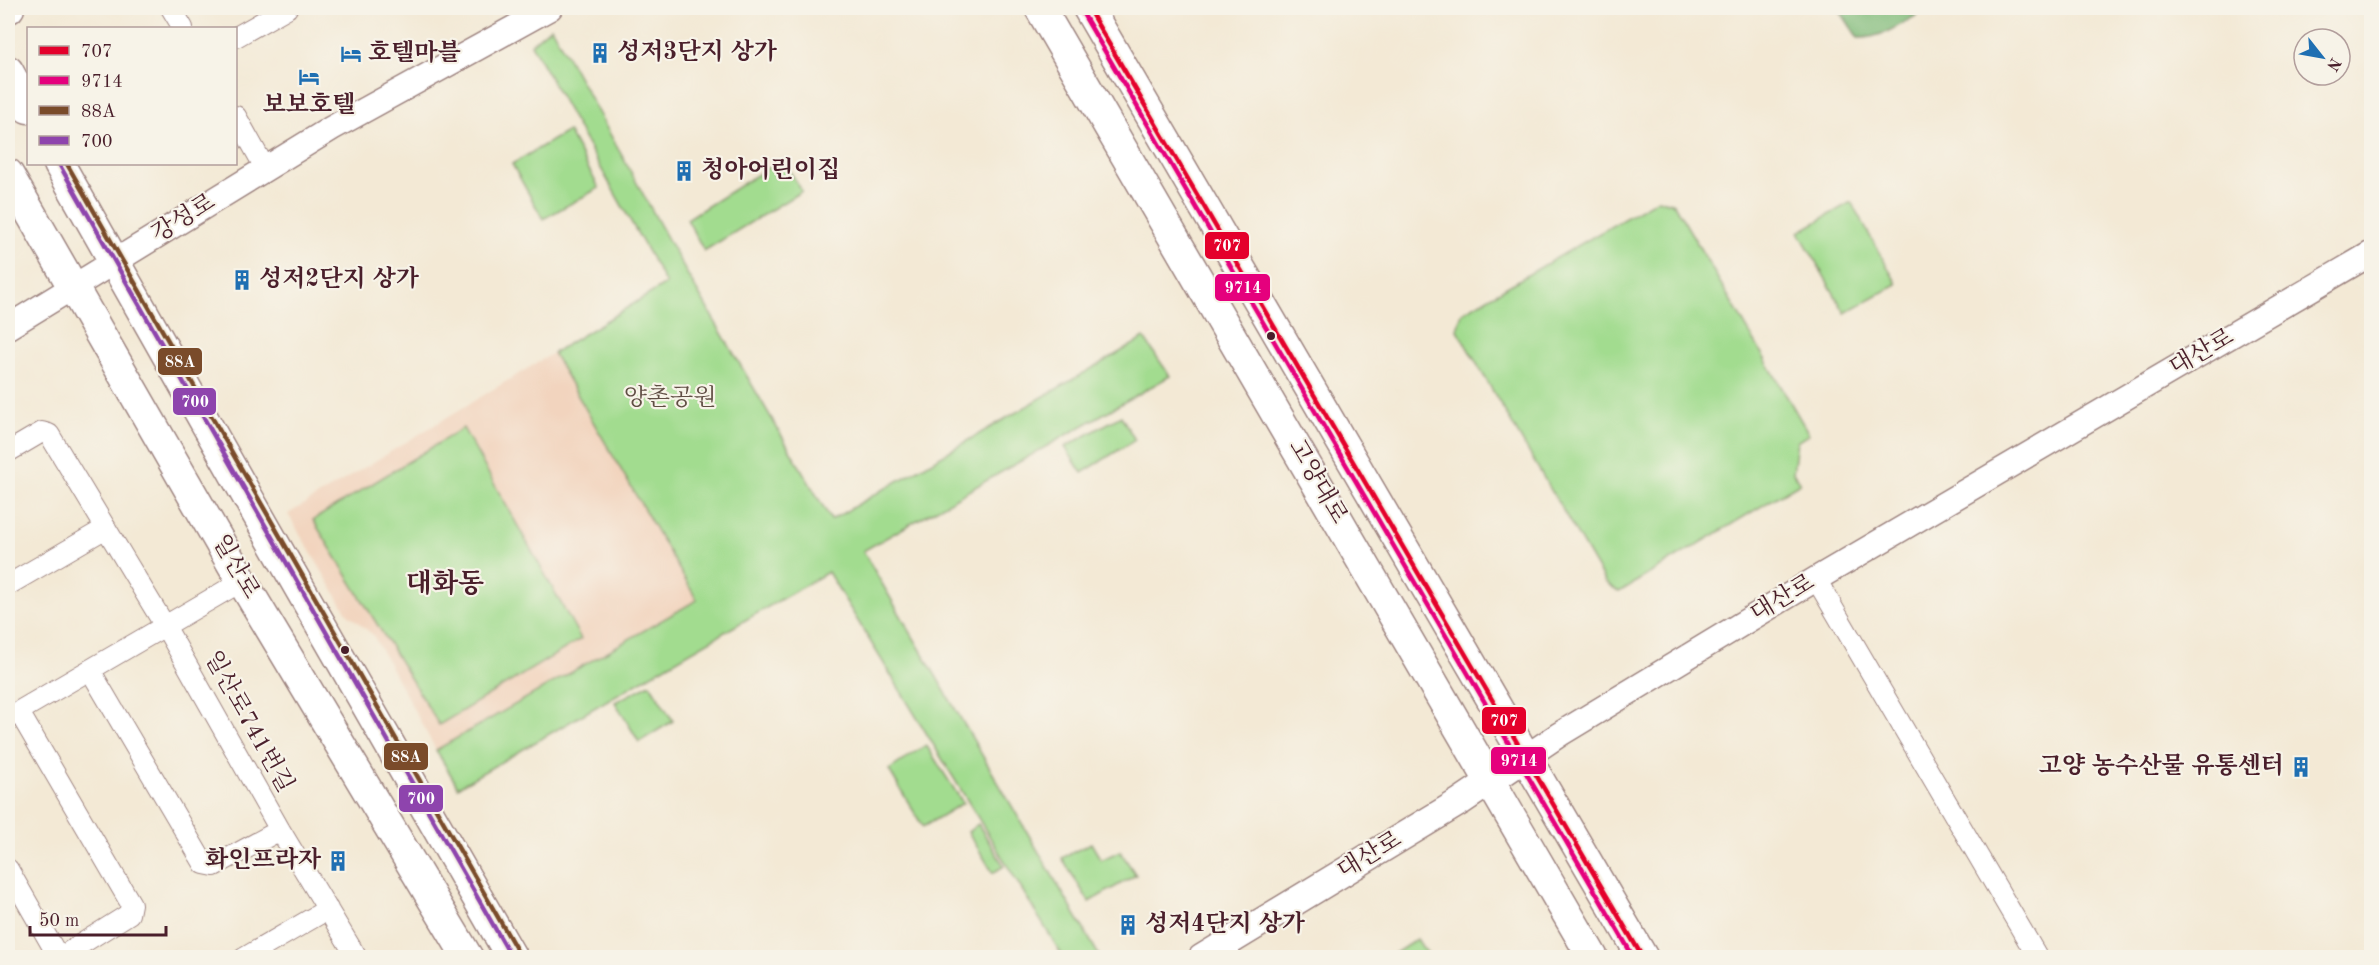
<svg xmlns="http://www.w3.org/2000/svg" width="2379" height="965" font-family="'Old Standard TT','Noto Serif KR',serif">
<style>
.built{fill:#f2d4be}
.green{fill:#a2dc8f;stroke:#767e5d;stroke-width:1.5}
.forest{fill:#81bc7a;stroke:#666e52;stroke-width:1.5}
.lines{fill:none;stroke-linecap:round;stroke-linejoin:round}
.minor-casing{stroke:#9e8480;stroke-width:22}
.tertiary-casing{stroke:#9e8480;stroke-width:27}
.secondary-casing{stroke:#9e8480;stroke-width:30}
.primary-casing{stroke:#9e8480;stroke-width:33}
.minor{stroke:#fff;stroke-width:20}
.tertiary{stroke:#fff;stroke-width:24}
.secondary{stroke:#fff;stroke-width:27}
.primary{stroke:#fff;stroke-width:30}
.bus-1-casing{stroke:#f7f3e8;stroke-width:9}
.bus-2-casing{stroke:#f7f3e8;stroke-width:9}
.bus-3-casing{stroke:#f7f3e8;stroke-width:9}
.bus-4-casing{stroke:#f7f3e8;stroke-width:9}
.bus-1{stroke:#e4002b;stroke-width:4.5}
.bus-2{stroke:#e5007d;stroke-width:4.5}
.bus-3{stroke:#7a4b2a;stroke-width:4.5}
.bus-4{stroke:#8e44ad;stroke-width:4.5}
.bus-dot{fill:#4a1f2b;stroke:#f7f3e8;stroke-width:2}
.labels{text-anchor:middle;dominant-baseline:central;stroke-width:4.5;stroke-linejoin:round;paint-order:stroke}
.poi-label{font-size:24px;font-weight:bold;fill:#4a1f2b;stroke:#f7f3e8;text-anchor:start}
.street-label{font-size:24px;fill:#4a1f2b;stroke:#f7f3e8}
.park-label{font-size:24px;fill:#604e44;stroke:#f7f3e8}
.quarter-label{font-size:27px;font-weight:bold;fill:#4a1f2b;stroke:#f7f3e8}
.line-badge{stroke:#f7f3e8;stroke-width:2}
.badge-label{font-size:16px;text-anchor:middle;font-weight:bold;fill:#fff}
</style>
<rect width="100%" height="100%" fill="#f7f3e8"/>
<filter id="ink" filterUnits="userSpaceOnUse"><feTurbulence type="fractalNoise" baseFrequency=".0167" numOctaves="2"/><feDisplacementMap in="SourceGraphic" scale="12" xChannelSelector="R" yChannelSelector="G"/><feConvolveMatrix kernelMatrix="1 2 1 2 8 2 1 2 1" color-interpolation-filters="sRGB"/></filter>
<filter id="wash" filterUnits="userSpaceOnUse"><feTurbulence type="fractalNoise" baseFrequency=".008" numOctaves="4" result="noise"/><feDisplacementMap in="SourceGraphic" scale="24" xChannelSelector="R" yChannelSelector="G"/><feGaussianBlur stdDeviation="1.35" result="paint"/><feColorMatrix in="noise" values="0 0 0 0 0 0 0 0 0 0 0 0 0 0 0 0 0 1.4 0 .05"/><feComposite in="paint" operator="in"/></filter>
<g filter="url(#wash)">
<rect width="100%" height="100%" fill="#f3e9d5"/>
<path class="built" d="M553 353 698 600 436 750 373 635 347 613 288 514Z"/>
<path class="green" d="M551 27 686 272 831 520 1144 338 1170 376 863 551 1100 957H1063L828 572 458 787 436 750 697 600 553 353 666 284 531 44Z
M568 131 599 188 543 219 512 164Z
M782 159 802 191 704 251 687 219Z
M1658 199 1674 204 1809 434 1797 442 1793 473 1800 483 1619 592 1605 582 1457 330 1462 313Z
M1851 202 1897 284 1845 313 1799 232Z
M1121 416 1135 440 1082 473 1065 447Z
M463 428 581 639 439 725 313 520Z
M650 684 673 721 639 742 615 702Z
M926 745 963 803 923 827 889 770Z
M978 824 1004 866 993 873 968 832Z
M1091 843 1101 860 1120 851 1136 875 1089 902 1062 858Z
M1417 939 1429 957H1389Z"/>
<path class="forest" d="M1838 8H1929C1907 20 1884 39 1858 38Z"/>
</g>
<g filter="url(#ink)">
<g class="lines">
<g class="minor-casing">
<path id="minor" d="M171 8 183 28
M236 37 287 8
M236 116 265 168
M8 452 42 432 49 434 165 626 280 830 357 958
M1816 579 2038 958
M8 585 106 528
M90 670 204 864 214 866 280 830
M19 712 131 904 129 914 59 958
M9 717 242 581
M8 869 59 958
M244 958 328 909"/>
</g>
<g class="tertiary-casing">
<path id="tertiary" d="M8 327 332 128 550 8
M1526 757 1560 734 1816 579 2372 253"/>
</g>
<g class="secondary-casing">
<path id="secondary" d="M1202 958 1461 801 1526 757"/>
</g>
<g class="primary-casing">
<path id="primary" d="M8 8H9
M1040 8 1593 958
M1088 8 1643 958
M8 71 28 108
M59 164 268 533 512 958
M8 174 242 581 468 958"/>
</g>
<use href="#minor" class="minor"/>
<use href="#tertiary" class="tertiary"/>
<use href="#secondary" class="secondary"/>
<use href="#primary" class="primary"/>
<g class="bus-1-casing">
<path id="bus-1" d="M1088 8 1643 958"/>
</g>
<g class="bus-2-casing">
<path id="bus-2" d="M1082 12 1634 958"/>
</g>
<g class="bus-3-casing">
<path id="bus-3" d="M67 164 519 954"/>
</g>
<g class="bus-4-casing">
<path id="bus-4" d="M59 164 512 958"/>
</g>
<use href="#bus-1" class="bus-1"/>
<use href="#bus-2" class="bus-2"/>
<use href="#bus-3" class="bus-3"/>
<use href="#bus-4" class="bus-4"/>
</g>
</g>
<defs>
<g id="building-bare" transform="scale(1.62)"><path d="M-4-6H4V6H1V3H-1V6H-4ZM-2.5-4.3h1.7v1.8h-1.7ZM.8-4.3h1.7v1.8H.8ZM-2.5-1h1.7V.8h-1.7ZM.8-1h1.7V.8H.8Z" fill="#1f6fb2" stroke="#f7f3e8" stroke-width="2.5" paint-order="stroke"/></g>
<g id="hotel-bare" transform="scale(1.62)"><path d="M-6-4.5h1.5V1H6V5H4.5V3h-9V5H-6ZM-4 0a1.8 1.8 0 1 1 3.6 0ZM.5 0V-2.5h3Q6-2.5 6 0Z" fill="#1f6fb2" stroke="#f7f3e8" stroke-width="2.5" paint-order="stroke"/></g>
</defs>
<g fill-rule="evenodd">
<use href="#building-bare" x="600" y="53"/>
<use href="#hotel-bare" x="351" y="54"/>
<use href="#hotel-bare" x="309" y="77"/>
<use href="#building-bare" x="684" y="171"/>
<use href="#building-bare" x="242" y="280"/>
<use href="#building-bare" x="2301" y="767"/>
<use href="#building-bare" x="338" y="861"/>
<use href="#building-bare" x="1128" y="925"/>
</g>
<g class="bus-dot">
<circle cx="1271" cy="336" r="5"/>
<circle cx="345" cy="650" r="5"/>
</g>
<g class="labels">
<g class="poi-label">
<text x="617" y="53">성저3단지 상가</text>
<text x="368" y="54">호텔마블</text>
<text x="309" y="106" text-anchor="middle">보보호텔</text>
<text x="701" y="171">청아어린이집</text>
<text x="259" y="280">성저2단지 상가</text>
<text x="2284" y="767" text-anchor="end">고양 농수산물 유통센터</text>
<text x="321" y="861" text-anchor="end">화인프라자</text>
<text x="1145" y="925">성저4단지 상가</text>
</g>
<g class="street-label">
<text transform="translate(184 219) rotate(-32)">강성로</text>
<text transform="translate(2202 353) rotate(-30)">대산로</text>
<text transform="translate(1317 482) rotate(60)">고양대로</text>
<text transform="translate(235 567) rotate(60)">일산로</text>
<text transform="translate(1783 599) rotate(-31)">대산로</text>
<text transform="translate(248 722) rotate(61)">일산로741번길</text>
<text transform="translate(1370 856) rotate(-31)">대산로</text>
</g>
<g class="park-label">
<text x="670" y="399">양촌공원</text>
</g>
<g class="quarter-label">
<text x="445" y="584">대화동</text>
</g>
</g>
<g class="line-badge">
<rect x="1204" y="231" width="46" height="29" rx="6" fill="#e4002b"/>
<rect x="1214" y="273" width="57" height="29" rx="6" fill="#e5007d"/>
<rect x="157" y="347" width="46" height="29" rx="6" fill="#7a4b2a"/>
<rect x="172" y="387" width="45" height="29" rx="6" fill="#8e44ad"/>
<rect x="1481" y="706" width="46" height="29" rx="6" fill="#e4002b"/>
<rect x="383" y="742" width="46" height="29" rx="6" fill="#7a4b2a"/>
<rect x="1490" y="746" width="57" height="29" rx="6" fill="#e5007d"/>
<rect x="398" y="784" width="46" height="29" rx="6" fill="#8e44ad"/>
</g>
<g class="badge-label">
<text x="1227" y="251">707</text>
<text x="1243" y="293">9714</text>
<text x="180" y="367">88A</text>
<text x="195" y="407">700</text>
<text x="1504" y="726">707</text>
<text x="406" y="762">88A</text>
<text x="1519" y="766">9714</text>
<text x="421" y="804">700</text>
</g>
<rect width="2379" height="965" fill="none" stroke="#f7f3e8" stroke-width="30"/>
<rect x="27" y="27" width="210" height="138" fill="#f7f3e8" stroke="#b29e9c" stroke-width="1.5"/>
<rect x="39" y="46" width="30" height="9" fill="#e4002b" stroke="#b29e9c" stroke-width="1.5"/>
<text x="81" y="57" font-size="18" fill="#4a1f2b">707</text>
<rect x="39" y="76" width="30" height="9" fill="#e5007d" stroke="#b29e9c" stroke-width="1.5"/>
<text x="81" y="87" font-size="18" fill="#4a1f2b">9714</text>
<rect x="39" y="106" width="30" height="9" fill="#7a4b2a" stroke="#b29e9c" stroke-width="1.5"/>
<text x="81" y="117" font-size="18" fill="#4a1f2b">88A</text>
<rect x="39" y="136" width="30" height="9" fill="#8e44ad" stroke="#b29e9c" stroke-width="1.5"/>
<text x="81" y="147" font-size="18" fill="#4a1f2b">700</text>
<g transform="translate(2322 57) rotate(121)"><circle r="28" fill="#f7f3e8" stroke="#b29e9c" stroke-width="1.5"/>
<path d="M0-4.5L10 22L0 15L-10 22Z" fill="#1f6fb2"/>
<text y="-9" font-size="16" font-weight="bold" text-anchor="middle" fill="#4a1f2b">N</text>
</g>
<path d="M30 926v9h136v-9" fill="none" stroke="#4a1f2b" stroke-width="3"/>
<text x="39" y="926" font-size="18" fill="#4a1f2b" stroke="#f7f3e8" stroke-width="4.5" paint-order="stroke">50 m</text>
</svg>
